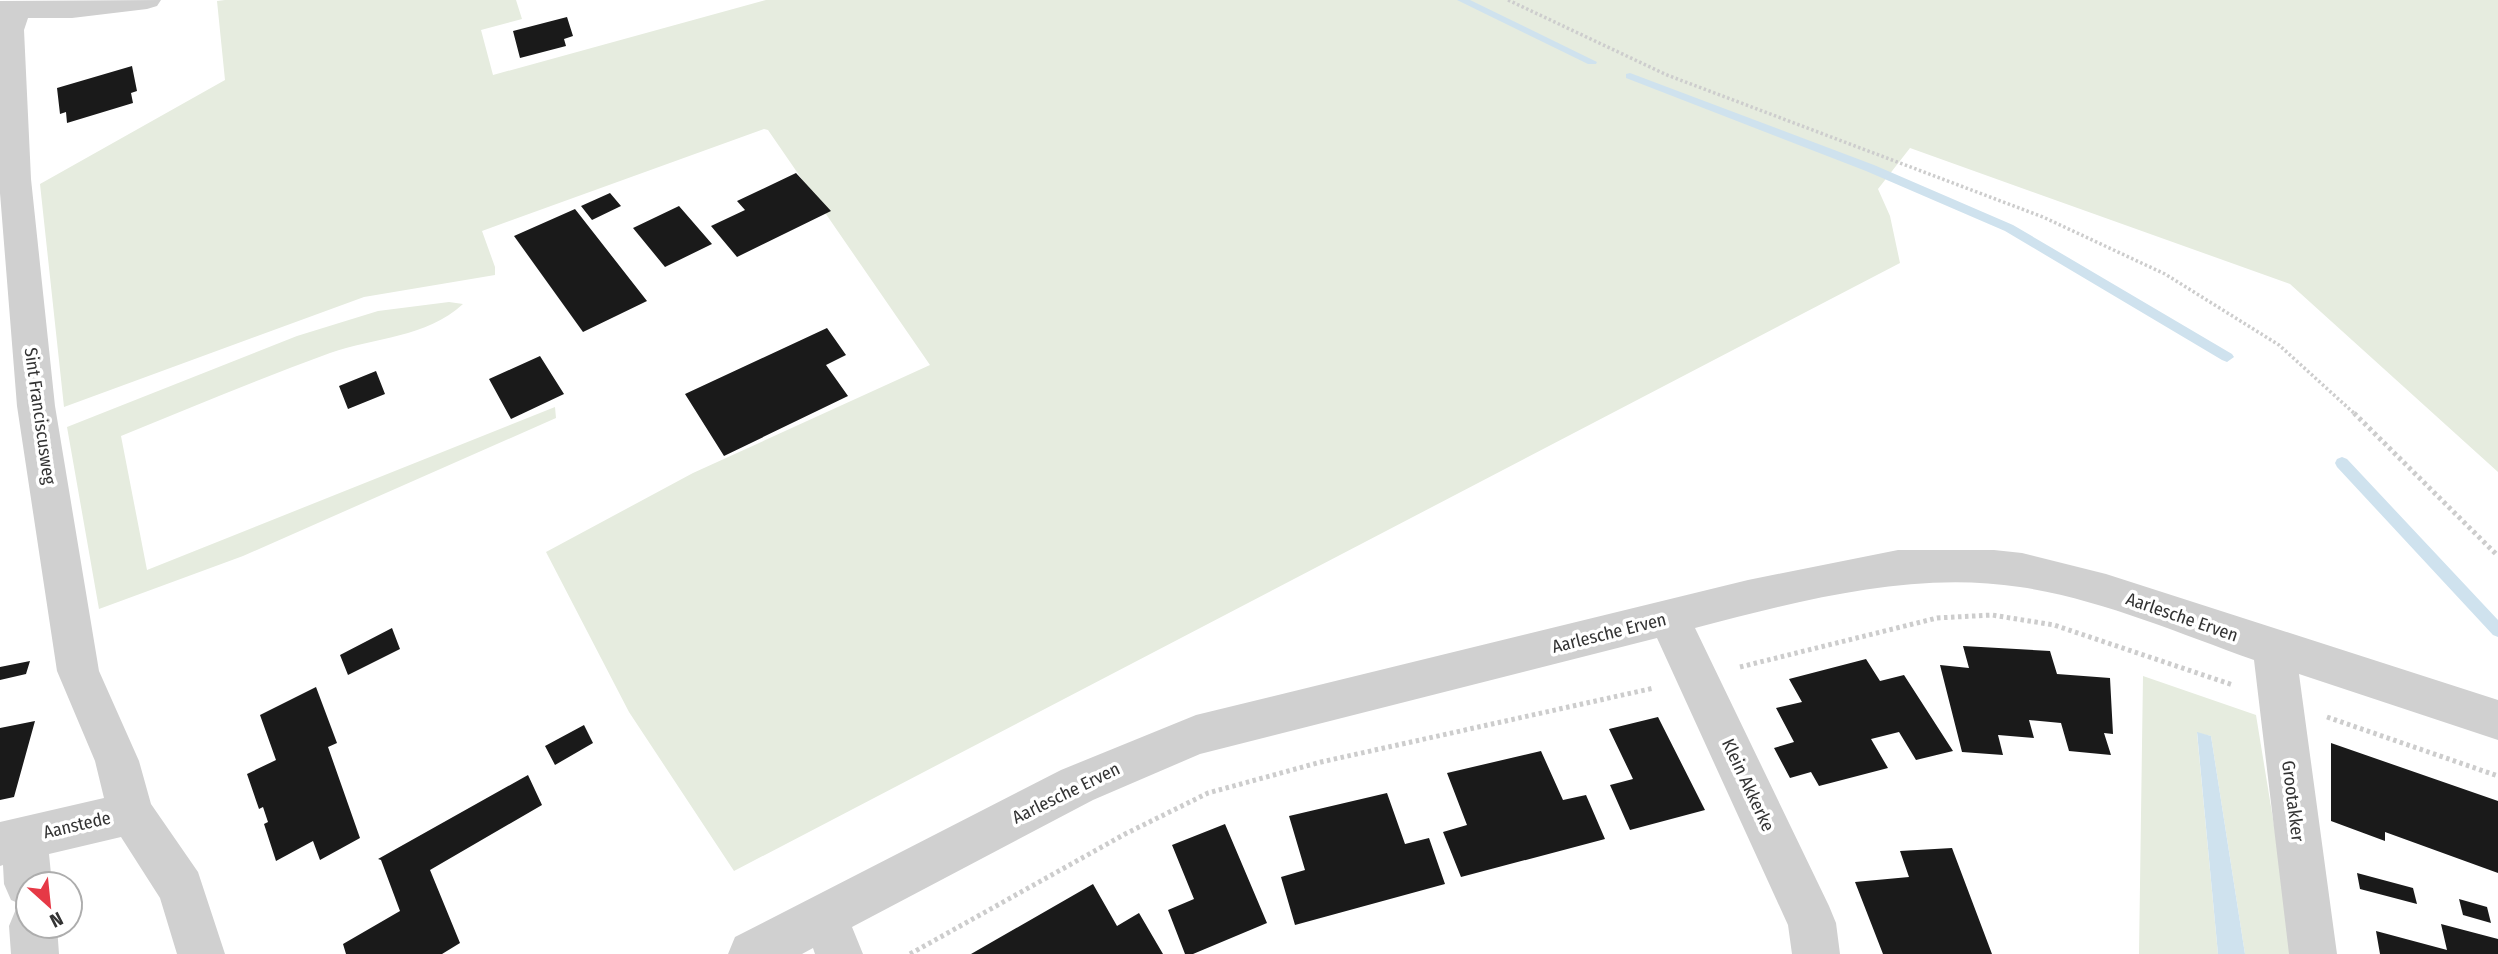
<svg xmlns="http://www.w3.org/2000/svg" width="2498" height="954" font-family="'Fira Sans Condensed',sans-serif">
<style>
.green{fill:#e6ecdf}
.water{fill:#cfe2ee}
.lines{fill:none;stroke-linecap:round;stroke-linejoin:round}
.stream{fill:#cfe2ee;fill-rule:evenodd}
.building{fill:#1a1a1a}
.path-far1{stroke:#cdcdcd;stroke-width:3.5;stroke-dasharray:2.5 2.5;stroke-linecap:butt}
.path{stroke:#cdcdcd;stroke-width:5;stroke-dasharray:3.5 3.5;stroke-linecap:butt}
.minor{fill:#d0d0d0;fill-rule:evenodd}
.labels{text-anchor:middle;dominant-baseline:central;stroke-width:7;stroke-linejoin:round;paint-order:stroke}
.street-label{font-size:18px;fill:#333;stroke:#fff}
</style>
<rect width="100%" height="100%" fill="#fff"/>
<path class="green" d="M225 0H516L522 19 481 30 493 75 766 0H2498V472L2290 284 1910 148 1878 189 1890 216 1900 263 734 871 629 712 546 552 693 473 930 365 768 130 764 129 482 231 495 267V275L364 297 64 407 40 184 225 80 217 1Z
M449 302 463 304C426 338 375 337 330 353 259 379 190 408 121 436L147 570 555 407 556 418 243 556 99 609 67 427 297 336 378 311Z
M2143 676 2256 715 2295 954H2245L2211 736 2197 733 2218 954H2139Z"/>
<path class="water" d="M2197 732 2211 736 2245 954H2218Z"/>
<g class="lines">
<path class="stream" d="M1457 0H1470L1597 62 1596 64H1588Z
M1630 73 1874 165 2013 225 2232 354 2234 357 2227 362 2222 360 2005 231 1866 171 1626 78V74Z
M2342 457 2347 459 2498 620V637L2493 635 2337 467 2335 463 2337 459Z"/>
</g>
<path class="building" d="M567 17 573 36 564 39 566 46 520 58 513 31Z
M132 66 137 91 131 93 133 103 67 123 66 112 60 114 57 88Z
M796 173 831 211 737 257 711 226 745 210 737 201Z
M610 193 621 206 592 220 581 206Z
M679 206 712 244 665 267 633 228Z
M575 209 647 301 583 332 514 236Z
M827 328 846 355 826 365 848 396 724 456 685 394Z
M540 356 564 394 511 419 489 379Z
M376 371 385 394 348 409 339 386Z
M392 628 400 649 348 675 340 655Z
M1963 646 2050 651 2057 674 2110 678 2113 734 2104 733 2111 755 2069 751 2061 723 2029 720 2034 738 1998 735 2003 755 1962 752 1940 665 1969 668Z
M1866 659 1880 681 1904 675 1953 751 1916 760 1899 732 1871 739 1888 768 1819 786 1811 772 1790 778 1774 748 1794 742 1776 708 1802 702 1789 679Z
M30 661 26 674 0 680V667Z
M316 687 337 743 328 747 360 838 320 860 313 841 276 861 264 824 268 822 263 807 259 809 247 774 276 760 260 715Z
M1658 717 1705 810 1630 830 1610 785 1633 779 1609 729Z
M35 721 14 797 0 800V728Z
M584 725 593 743 555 765 545 746Z
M2331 743 2498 801V873L2385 832V841L2331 821Z
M1541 751 1563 800 1586 795 1605 839 1461 877 1443 832 1467 825 1447 773Z
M528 775 542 805 430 870 460 943 442 954H346L343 944 400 911 381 860 378 859Z
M1387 793 1405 844 1429 838 1445 884 1295 925 1281 877 1305 870 1289 816Z
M1225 824 1267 923 1193 954H1185L1168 910 1194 899 1172 845Z
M1952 848 1992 954H1883L1855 882 1909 877 1900 851Z
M2357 873 2413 888 2417 904 2360 889Z
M1093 884 1117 926 1139 913 1163 954H971Z
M2459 899 2487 907 2491 923 2463 915Z
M2441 924 2498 939V954H2380L2376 931 2447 950Z"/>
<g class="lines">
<path class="path-far1" d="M1508 0 1667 75 2043 217 2165 274 2279 345 2356 415"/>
<path class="path" d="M2354 413 2498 556
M1740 667 1937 618 1992 615 2054 625 2233 685
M2327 717 2498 776
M910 954 1125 834 1208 793 1321 762 1654 688"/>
<path class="minor" d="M161 0 157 6 147 9 72 18H28L24 30 31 179 55 406 99 671 139 761 151 804 198 872 225 954H177L160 898 121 837 49 854 52 884H28V926H57L59 954H11L9 926 16 909 25 906 11 900 4 884 3 865 0 866V822L104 798 95 761 57 671 17 406 0 193V1Z
M1898 550H1994L2022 553 2106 574 2498 700V740L2299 674 2337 954H2289L2254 660C2178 633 2100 599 2020 587 1912 570 1799 601 1695 628L1829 906 1836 923 1840 954H1792L1788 925 1657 638 1200 754 1093 800 852 927 863 954H815L813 948 802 954H728L735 937 1061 770 1196 715 1748 580Z"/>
</g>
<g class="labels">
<g class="street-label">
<text transform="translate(40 416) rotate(82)">Sint Franciscusweg</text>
<text transform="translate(2182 617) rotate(19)">Aarlesche Erven</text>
<text transform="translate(1609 633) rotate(-14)">Aarlesche Erven</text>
<text transform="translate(1748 785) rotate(65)">Klein Akkerke</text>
<text transform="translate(1066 793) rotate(-26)">Aarlesche Erven</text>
<text transform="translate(2293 801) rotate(83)">Grootakker</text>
<text transform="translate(77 825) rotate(-13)">Aanstede</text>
</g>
</g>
<g transform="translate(49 905) rotate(153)"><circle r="33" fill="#ffffff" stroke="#adadad" stroke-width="2"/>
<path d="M0-5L12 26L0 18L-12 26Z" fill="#e63946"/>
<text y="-10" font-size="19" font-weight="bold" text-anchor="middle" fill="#333333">N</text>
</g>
</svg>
